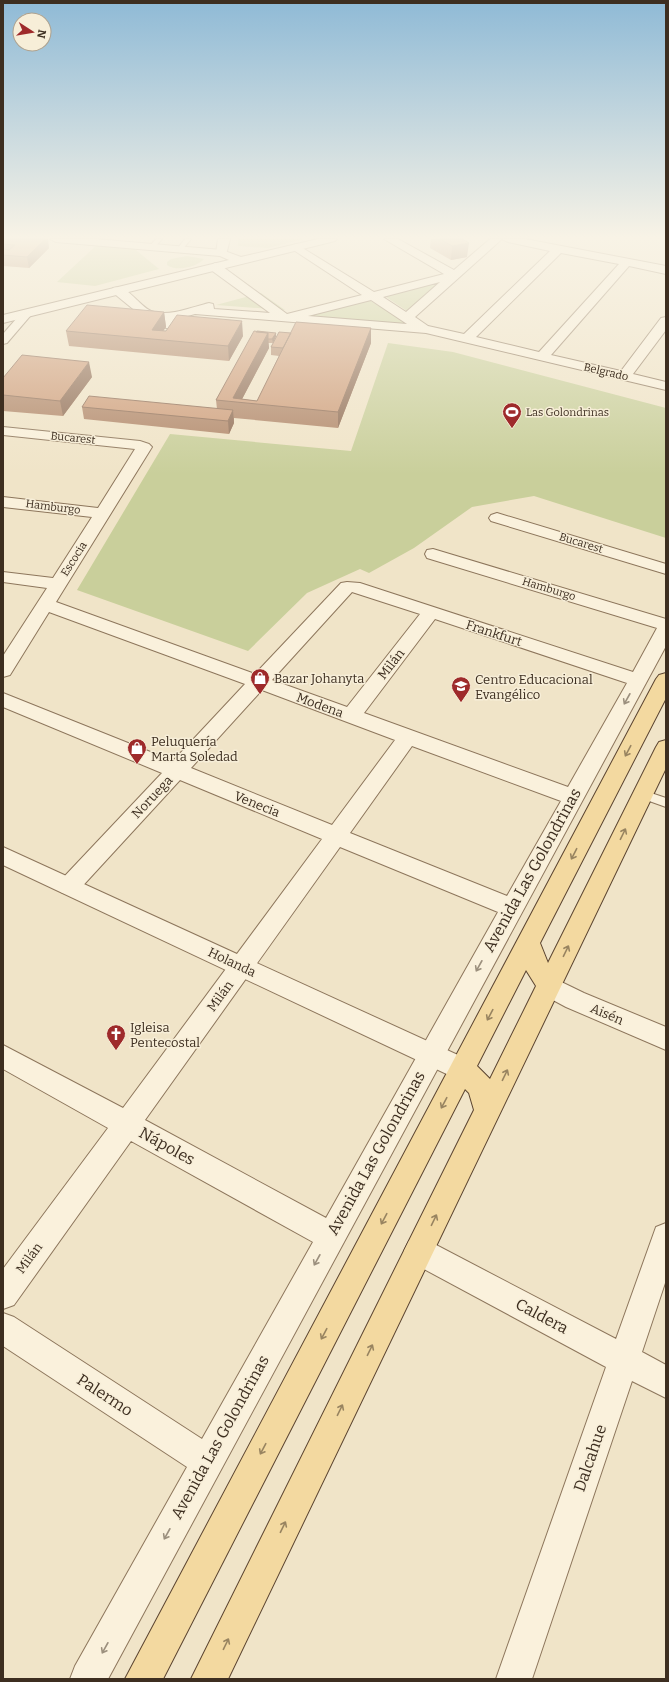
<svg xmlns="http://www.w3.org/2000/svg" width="669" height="1682" font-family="Bitter,serif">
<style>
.green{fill:#c9cf9b}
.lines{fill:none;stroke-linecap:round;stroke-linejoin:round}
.service-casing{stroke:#8d765c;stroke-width:2}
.pedestrian-casing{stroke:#8d765c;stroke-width:2}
.minor-casing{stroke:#8d765c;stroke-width:2}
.tertiary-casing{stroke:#8d765c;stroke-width:2}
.primary-casing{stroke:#5b4430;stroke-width:2}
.service{fill:#faf1dc;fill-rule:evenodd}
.pedestrian{fill:#faf1dc;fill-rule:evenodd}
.minor{fill:#faf1dc;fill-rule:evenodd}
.tertiary{fill:#faf1dc;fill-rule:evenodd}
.primary{fill:#f3d9a0;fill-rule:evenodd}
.wall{fill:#b2896c}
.shaded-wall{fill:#916f58}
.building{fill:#cf9f7d;stroke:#916f58}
.oneway{stroke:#9c907e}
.oneway2{stroke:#988460}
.labels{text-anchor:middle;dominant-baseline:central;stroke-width:3;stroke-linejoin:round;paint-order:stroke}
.far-street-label{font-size:11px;fill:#3d2e20;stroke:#f7eed8}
.far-poi-label{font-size:11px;fill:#3d2e20;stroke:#f7eed8;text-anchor:start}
.street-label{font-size:13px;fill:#3d2e20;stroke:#f7eed8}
.poi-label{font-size:13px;fill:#3d2e20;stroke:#f7eed8;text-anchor:start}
.near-street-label{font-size:16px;fill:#3d2e20;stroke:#f7eed8}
</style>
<rect width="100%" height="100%" fill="#f0e4c8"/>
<path class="green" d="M238 239H304L268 248 238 246Z
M100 242 130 245 159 269 95 286 57 282Z
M187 256 204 259C197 267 176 272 167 265V262L171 259Z
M446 280 410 313 383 295Z
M261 293 285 310 216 305Z
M369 300 414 327 303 317Z
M388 343 453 352 666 408V538L534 496 472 507 414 548 369 573 360 569 307 593 248 651 77 590 170 434 351 451Z"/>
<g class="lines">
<g class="service-casing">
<path id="service" d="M156 239H162L154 248H150L149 247Z
M185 239H191L182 250H178L177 249Z
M642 790 666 798V807L638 797 636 794 638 791Z"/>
</g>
<g class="pedestrian-casing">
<path id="pedestrian" d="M27 310 32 313 31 315 7 343 3 344V334L23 311Z"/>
</g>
<g class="minor-casing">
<path id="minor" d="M218 239H230L226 255H218L216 253Z
M384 239H398L454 270 490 239H525L666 266V274L629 266 551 355 621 371 661 318 666 317V330L633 374 666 382V390L426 333 195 314 173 320 177 325 171 329 166 328 161 321 144 318 111 291 113 288C129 284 140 309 154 312 172 316 192 307 209 303L213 304 214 309 270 313 211 270 209 267 215 263 219 264 287 314 362 295 292 249 290 247 296 244 374 292 444 274ZM502 239 508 242 550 251 464 334 428 326 415 317ZM561 253 619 264 539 352 476 337ZM440 282 406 312 383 297ZM371 300 407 324 308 316Z
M3 427 140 441 149 444 152 447 56 602 255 674 341 583 347 582 360 583 633 672 657 628 427 558 425 554 427 550 433 549 666 619V646L108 1679H70L75 1666 187 1467 3 1346V1313L14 1317 202 1439 313 1242 131 1141 14 1305 3 1309V1269L108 1128 3 1069V1045L123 1108 322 839 180 780 77 892 69 895 61 892 58 886 61 880 162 773 3 707V693L173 761 245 684 49 612 10 675 3 677V656L47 588 3 582V572L53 578 92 517 3 507V497L98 508 135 449 3 435ZM352 592 420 614 347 707 272 680ZM435 619 627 683 568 787 364 713ZM262 690 395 740 332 825 191 768ZM412 746 561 801 507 896 350 833ZM340 847 498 912 326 1218 145 1120Z
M497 513 666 564V574L491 521 489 518 491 515Z
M549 976 584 993 666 1027V1050L566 1007 540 993 537 986 540 979Z
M666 1223V1280L642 1352 666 1365V1398L632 1381 532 1679H496L606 1367 409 1261 404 1251 409 1241 419 1236 616 1339 656 1227Z"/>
</g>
<g class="tertiary-casing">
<path id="tertiary" d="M50 239H95L222 250 241 257 318 239H337L335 241 3 323V315L229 260 220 256 56 242Z
M3 847 471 1061 475 1069 471 1077 462 1081 453 1077 3 865Z"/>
</g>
<g class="primary-casing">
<path id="primary" d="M666 673V698L540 943 548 963 656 747 659 742 666 740V768L228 1679H191L474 1110 469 1093 465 1089 163 1679H125L656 679 659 675ZM526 970 536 986 490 1079 477 1066Z"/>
</g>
<use href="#service" class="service"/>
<use href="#pedestrian" class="pedestrian"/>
<use href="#minor" class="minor"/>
<use href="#tertiary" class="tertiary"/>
<use href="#primary" class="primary"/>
</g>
<path class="wall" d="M3 239 49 248 29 268 3 266Z
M431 239H462L467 257 451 260 430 248Z
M164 312 166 327 163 331 243 336 229 361 69 346 66 331Z
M371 328V343L338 428 234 418V423L229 434 84 419 82 407 217 409 216 400 256 332 276 333 273 343H268L269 348 242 399 257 401 279 356 271 355V347L291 333Z
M92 377 63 416 3 411V378Z"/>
<path class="shaded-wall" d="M45 239H48L49 248 29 268 27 257Z
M469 243 467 257 451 260 452 246Z
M164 312 166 327 157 340 152 330Z
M242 321 243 336 229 361 228 346Z
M371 328V343L338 428V412Z
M268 333 269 348 240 403 233 398Z
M276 333V337L273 343 272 339Z
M89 362 92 377 63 416 60 401Z
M233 410 234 423 229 434 228 421Z"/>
<path class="building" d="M3 239H45L27 257 3 255V249L9 250 15 245 3 244Z
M440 239H462L469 243 452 246Z
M87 305 164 312 152 330 166 331 177 315 242 321 228 346 66 331Z
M296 322 371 328 338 412 216 400 254 331 268 333 233 398 257 401Z
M257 331 276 333 272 339H268V333L256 332Z
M279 332 291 333 283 348 271 347Z
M22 355 89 362 60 401 3 395V378Z
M89 396 233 410 228 421 82 407Z"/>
<defs><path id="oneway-shaft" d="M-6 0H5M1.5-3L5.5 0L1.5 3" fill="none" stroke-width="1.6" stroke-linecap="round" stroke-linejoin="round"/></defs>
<g class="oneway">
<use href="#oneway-shaft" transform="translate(627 699) rotate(119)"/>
<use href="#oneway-shaft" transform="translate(479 966) rotate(119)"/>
<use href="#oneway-shaft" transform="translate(317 1260) rotate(119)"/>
<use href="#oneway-shaft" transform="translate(167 1534) rotate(119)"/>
<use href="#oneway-shaft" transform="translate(105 1648) rotate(119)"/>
</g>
<g class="oneway2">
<use href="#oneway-shaft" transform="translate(628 751) rotate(118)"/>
<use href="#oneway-shaft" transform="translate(623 834) rotate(-64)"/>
<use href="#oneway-shaft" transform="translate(574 854) rotate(117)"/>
<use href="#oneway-shaft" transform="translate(566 951) rotate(-64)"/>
<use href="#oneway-shaft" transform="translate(490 1015) rotate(118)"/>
<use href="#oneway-shaft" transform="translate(505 1075) rotate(-64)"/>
<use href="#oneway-shaft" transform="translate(444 1103) rotate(118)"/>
<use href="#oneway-shaft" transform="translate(384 1219) rotate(118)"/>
<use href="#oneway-shaft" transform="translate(434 1220) rotate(-64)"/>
<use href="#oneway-shaft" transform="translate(324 1334) rotate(118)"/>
<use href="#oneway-shaft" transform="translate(370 1350) rotate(-64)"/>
<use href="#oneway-shaft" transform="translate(340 1410) rotate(-64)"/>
<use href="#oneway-shaft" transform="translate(263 1449) rotate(118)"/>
<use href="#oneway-shaft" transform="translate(283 1527) rotate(-64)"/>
<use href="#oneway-shaft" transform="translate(226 1644) rotate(-64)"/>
</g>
<linearGradient id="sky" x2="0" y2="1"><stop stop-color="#8fbad6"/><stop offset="0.5" stop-color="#f8f3e6"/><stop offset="1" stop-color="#f8f3e6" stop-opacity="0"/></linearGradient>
<rect width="669" height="474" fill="url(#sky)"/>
<defs>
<g id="stadium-pin" transform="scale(1)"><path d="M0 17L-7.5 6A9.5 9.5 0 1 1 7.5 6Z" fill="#9e2a2b" stroke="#f7eed8"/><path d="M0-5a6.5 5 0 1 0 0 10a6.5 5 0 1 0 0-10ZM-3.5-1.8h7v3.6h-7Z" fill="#fff"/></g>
<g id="shop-pin" transform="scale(1)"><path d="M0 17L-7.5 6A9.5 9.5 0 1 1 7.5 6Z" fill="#9e2a2b" stroke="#f7eed8"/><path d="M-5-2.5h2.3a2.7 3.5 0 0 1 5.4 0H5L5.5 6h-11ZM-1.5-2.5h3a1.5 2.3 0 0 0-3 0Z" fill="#fff"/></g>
<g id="school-pin" transform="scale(1)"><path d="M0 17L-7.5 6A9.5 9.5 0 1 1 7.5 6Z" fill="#9e2a2b" stroke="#f7eed8"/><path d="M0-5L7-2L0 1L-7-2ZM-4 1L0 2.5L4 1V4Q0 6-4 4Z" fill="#fff"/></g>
<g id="church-pin" transform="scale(1)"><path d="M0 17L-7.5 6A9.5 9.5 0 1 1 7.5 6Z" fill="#9e2a2b" stroke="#f7eed8"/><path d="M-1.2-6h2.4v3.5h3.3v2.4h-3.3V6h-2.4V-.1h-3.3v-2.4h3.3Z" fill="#fff"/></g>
</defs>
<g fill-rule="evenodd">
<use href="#stadium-pin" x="512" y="412"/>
<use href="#shop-pin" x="260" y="678"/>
<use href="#school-pin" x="461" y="686"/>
<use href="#shop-pin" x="137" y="748"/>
<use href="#church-pin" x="116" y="1034"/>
</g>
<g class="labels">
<g class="far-street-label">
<text transform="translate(606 372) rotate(13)">Belgrado</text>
<text transform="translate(73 438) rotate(6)">Bucarest</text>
<text transform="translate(53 507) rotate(7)">Hamburgo</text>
<text transform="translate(581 543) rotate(17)">Bucarest</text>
<text transform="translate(74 559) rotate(-58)">Escocia</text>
<text transform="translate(549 589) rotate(17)">Hamburgo</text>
</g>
<g class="far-poi-label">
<text x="526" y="412">Las Golondrinas</text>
</g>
<g class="street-label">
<text transform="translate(494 633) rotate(18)">Frankfurt</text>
<text transform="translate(391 664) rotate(-52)">Milán</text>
<text transform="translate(320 705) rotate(20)">Modena</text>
<text transform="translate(152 797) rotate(-47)">Noruega</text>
<text transform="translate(257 804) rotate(22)">Venecia</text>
<text transform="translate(232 962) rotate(25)">Holanda</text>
<text transform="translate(220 996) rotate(-54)">Milán</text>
<text transform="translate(607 1014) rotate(23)">Aisén</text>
<text transform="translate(29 1258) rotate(-54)">Milán</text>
</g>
<g class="poi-label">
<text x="274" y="678">Bazar Johanyta</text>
<text x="475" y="679">Centro Educacional<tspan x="475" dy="15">Evangélico</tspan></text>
<text x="151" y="741">Peluquería<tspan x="151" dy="15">Marta Soledad</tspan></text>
<text x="130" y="1027">Igleisa<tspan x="130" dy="15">Pentecostal</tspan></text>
</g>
<g class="near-street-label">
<text transform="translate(532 870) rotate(-61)">Avenida Las Golondrinas</text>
<text transform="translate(167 1146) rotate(29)">Nápoles</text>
<text transform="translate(376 1153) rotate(-61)">Avenida Las Golondrinas</text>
<text transform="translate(542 1316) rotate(28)">Caldera</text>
<text transform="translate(105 1395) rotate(33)">Palermo</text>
<text transform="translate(220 1437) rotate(-61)">Avenida Las Golondrinas</text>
<text transform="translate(590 1458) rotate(-71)">Dalcahue</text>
</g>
</g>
<rect width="669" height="1682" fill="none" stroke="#3d2e20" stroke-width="8"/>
<g transform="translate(32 32) rotate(102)"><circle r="19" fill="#f7eed8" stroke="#ada18e"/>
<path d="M0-3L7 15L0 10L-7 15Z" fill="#9e2a2b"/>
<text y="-6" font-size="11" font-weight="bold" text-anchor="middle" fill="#3d2e20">N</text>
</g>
</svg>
